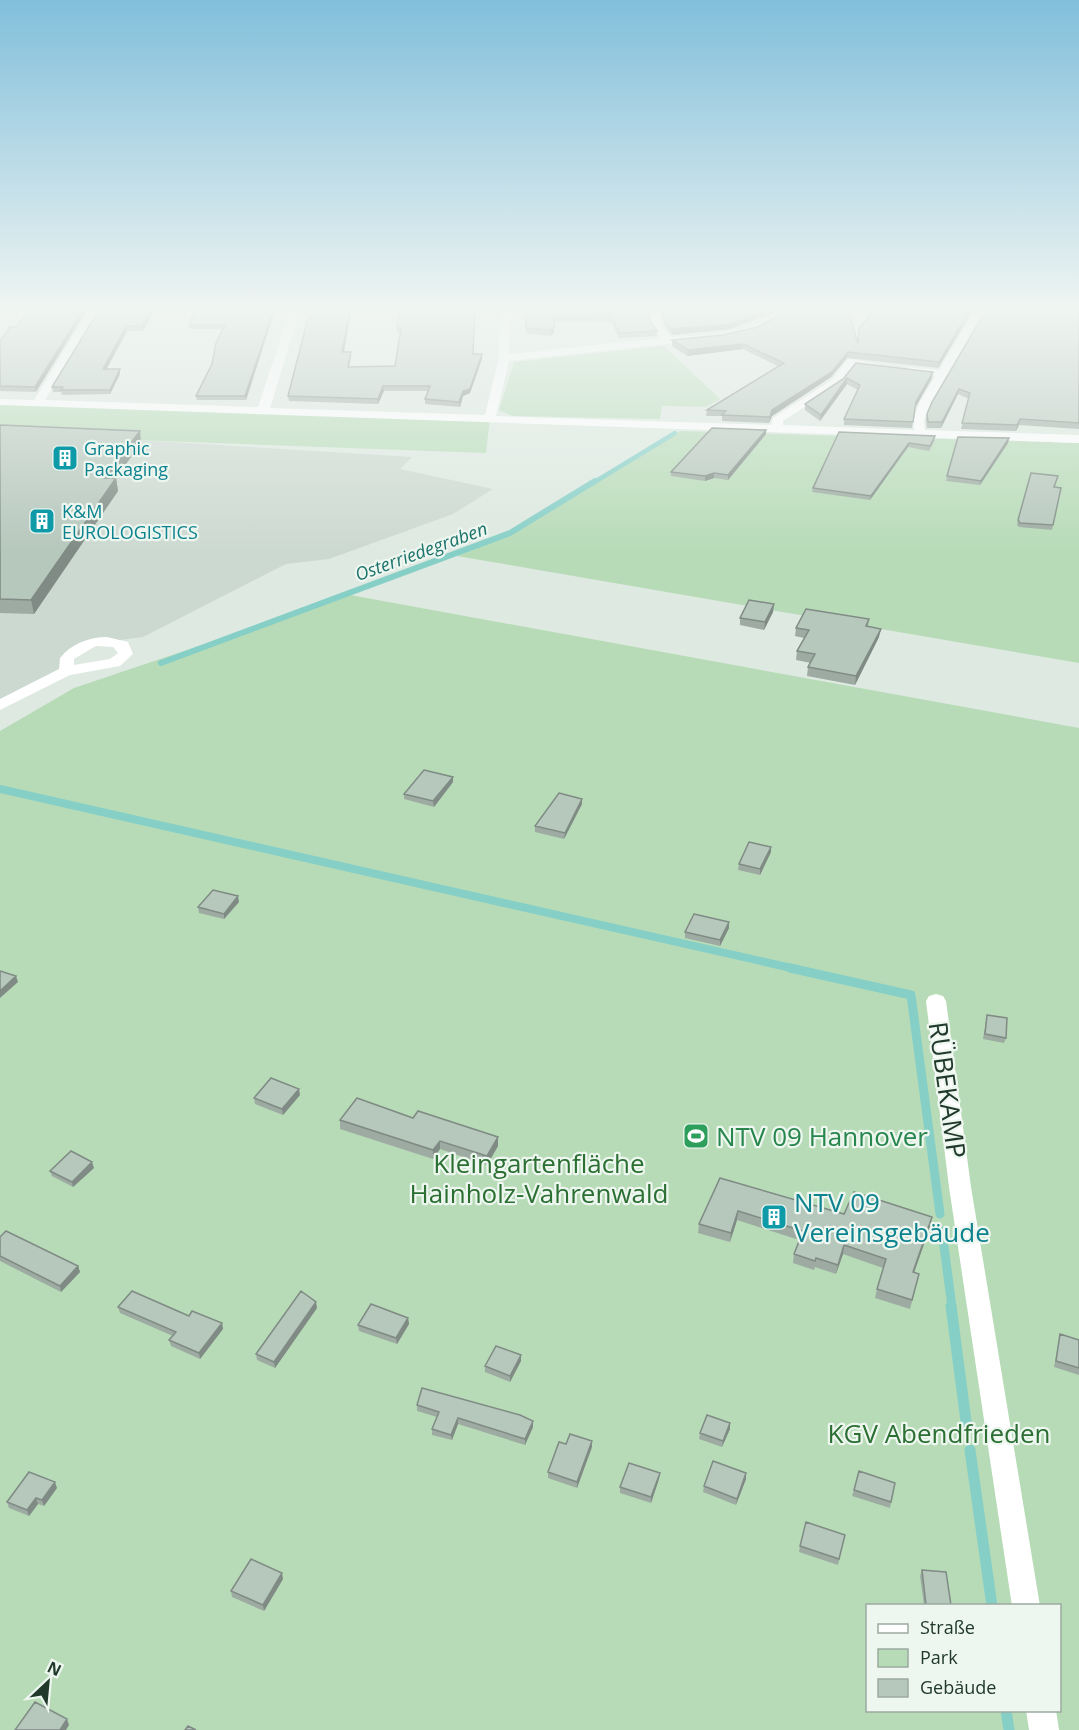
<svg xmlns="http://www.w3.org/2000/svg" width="1079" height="1730" font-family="'Open Sans',sans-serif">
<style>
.built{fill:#ccd9d0}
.green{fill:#b7dbb7;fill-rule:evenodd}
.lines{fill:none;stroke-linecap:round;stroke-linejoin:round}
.stream-far4{stroke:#86cfc7;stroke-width:4.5}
.stream-far3{stroke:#86cfc7;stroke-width:6}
.stream-far2{stroke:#86cfc7;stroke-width:8}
.stream-far1{stroke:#86cfc7;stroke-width:9}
.stream{stroke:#86cfc7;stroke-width:11}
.minor{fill:#fff;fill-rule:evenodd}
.wall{fill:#9daba2}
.shaded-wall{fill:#7f8b84}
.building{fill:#b6c7bc;stroke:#7f8b84;stroke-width:1.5}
.labels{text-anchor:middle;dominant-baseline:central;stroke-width:4.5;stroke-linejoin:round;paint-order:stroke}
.far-culture-label{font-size:18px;fill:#0d838f;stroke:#eef6f0;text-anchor:start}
.far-water-label{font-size:18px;font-style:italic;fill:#1b736b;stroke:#eef6f0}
.near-street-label{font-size:26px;fill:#20392b;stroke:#eef6f0}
.near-leisure-label{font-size:26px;fill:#27864d;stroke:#eef6f0;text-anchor:start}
.near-park-label{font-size:26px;fill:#2b6f33;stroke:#eef6f0}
.near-culture-label{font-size:26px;fill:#0d838f;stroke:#eef6f0;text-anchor:start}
</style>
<rect width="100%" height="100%" fill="#dee9e1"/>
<path class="built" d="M0 435 153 441 412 457 400 469 493 489 453 514 329 559 286 564 143 637 82 645 66 671 0 705Z"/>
<path class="green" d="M664 346 720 399 706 407 662 406 660 419 512 416 499 410 514 362Z
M0 400 490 417 486 453 0 435Z
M680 431 1079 443V663L457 556 506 537Z
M350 595 1079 728V1730H0V731L74 688ZM868 1606H1060V1710H868Z"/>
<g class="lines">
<path class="stream-far4" d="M593 483 675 433"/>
<path class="stream-far3" d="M161 663 510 533 595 481"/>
<path class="stream-far2" d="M0 789 796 969"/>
<path class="stream-far1" d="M790 968 911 995 940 1214
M942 1231 952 1307"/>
<path class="stream" d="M951 1306 967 1429
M970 1450 992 1606
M1006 1710 1009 1730"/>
<path class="minor" d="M89 310H99L45 400 258 407 290 310H300L270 408 485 415 499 358 500 310H510L509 354 661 338 652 326 649 310H659L662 326 671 337C696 335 725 335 750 326 765 320 776 310 793 310L757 330 722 338 509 361 496 416 771 425 773 418 833 379 847 360 851 359 886 366 881 369 854 366 841 383 783 421V425L914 430C911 410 926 393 935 376L908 373 903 370 908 367 939 370 975 310H985L929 407 924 420 925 430 1079 435V443L0 405V399L34 400Z
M107 637 128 642 133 654 120 666 70 675 0 710V699L59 669 60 658C71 644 89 637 107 637ZM96 646 113 647 118 653 110 659 74 665V659Z
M936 994 943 996 946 1001 971 1187 1040 1606H1012L949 1187 926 1001 929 996Z
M1026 1710H1056L1059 1730H1029Z"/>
</g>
<path class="wall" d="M31 310 36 392 0 391V341L16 327Z
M99 310H154L143 331H127L106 369 120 374 110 394 62 395 61 392H53L52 387Z
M192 310H275L246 400H197L196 396 212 364 223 329H190L189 325 193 315H192Z
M317 310H351L344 352 351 357 349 367 395 366 400 333H397L399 310 482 359 470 393 463 396 460 407 425 404V399L428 391H384L378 404 289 401 288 396Z
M526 310H648L650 321 657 331V336L619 338 611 322H554V333L550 336 526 333Z
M661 310H780L730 329 672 335 664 325Z
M874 310H973L938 368 847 358 831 377 772 416 769 423 722 421V416H706L707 410 778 366 743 349 687 356 672 346V340L723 335 758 327 858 343Z
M986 310H1079V429L1019 425 1016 431 961 429 969 399 958 394 941 428H927L926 420 927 414Z
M856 363 932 378 915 408 912 428 844 425V419L858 390 847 384 820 421 805 410V404L843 379Z
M0 425 141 443 116 478 118 491 34 614 0 613Z
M766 430V434L728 480 714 478 705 481 671 476V472Z
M839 432 935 440 929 451 908 447 870 500 812 492 813 488Z
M1009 438 1008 443 980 485 946 481 947 476Z
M1058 476 1054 487 1061 488 1052 530 1019 527 1017 525 1018 520Z
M774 604 773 612 764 630 740 625V618Z
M869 619 868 626 879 637 855 685 807 676 808 667 811 663 796 660 797 651 804 638 795 636 796 628Z
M453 782 434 807 404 799V794Z
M582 799V804L564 839 535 832V826Z
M771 847V852L760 875 738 870 739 864Z
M239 902 224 919 199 913 198 907Z
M729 922V928L720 946 685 938V932Z
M987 1015 1006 1038 1004 1043 983 1039Z
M300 1095 283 1115 255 1104 254 1098Z
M413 1118 498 1137V1146L487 1165 440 1149 433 1159 340 1129V1120Z
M94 1168 73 1187 52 1176 50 1171Z
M720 1178 844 1214 930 1227 914 1273 917 1283 910 1309 875 1298 877 1289 883 1268 843 1254 836 1274 815 1267 814 1270 793 1263 794 1254 799 1240 737 1220 730 1242 698 1233 699 1224Z
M0 1237 78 1266 80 1272 61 1292 0 1261Z
M118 1307 189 1316 222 1323 223 1329 200 1359 171 1346 169 1340 173 1336 120 1313Z
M317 1308 275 1368 257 1360 256 1354Z
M408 1318 409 1324 397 1344 359 1331 358 1325Z
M1060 1334 1079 1340V1375L1054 1367Z
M521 1361 510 1382 485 1372V1366Z
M417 1405 533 1427 525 1445 458 1424 452 1440 432 1435V1429L437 1417 417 1411Z
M730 1429 722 1447 699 1439 700 1433Z
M566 1444 592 1447 577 1488 548 1478V1472Z
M659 1479 651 1503 620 1493V1487Z
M746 1479 736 1505 703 1492 704 1486Z
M895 1483 890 1508 852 1496 854 1490Z
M57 1488 44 1506 38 1504 29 1516 9 1508 7 1502Z
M845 1535 838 1565 799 1552 800 1546Z
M922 1570 951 1605H924L920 1576Z
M283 1579 264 1611 232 1597 231 1591Z"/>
<path class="shaded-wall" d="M83 310H87L36 392 35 387Z
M151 310H154L143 331 142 326Z
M274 310H275L246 400 245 396Z
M350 310H351L343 357 342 352Z
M767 310H780L730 329 672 335V329Z
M970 310H973L938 368 939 362Z
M126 326 127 331 104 374 103 369Z
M554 328V333L550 336V330Z
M743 344V349L687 356 688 350Z
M848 352 847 358 831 377 772 416 769 423 770 417 772 410Z
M482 354V359L470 393 463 396 460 407 459 402 463 391Z
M120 369V374L110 394V390Z
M933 372 932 378 915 408 912 428 916 402Z
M847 378V384L820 421 821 415Z
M383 386 384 391 378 404V399Z
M959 389 958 394 941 428 942 422Z
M1020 419 1019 425 1016 431 1017 425Z
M766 430V434L728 480V475Z
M140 431 141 443 116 478 118 491 34 614 31 600 104 478Z
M1009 438 1008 443 980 485 981 481Z
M909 443 908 447 870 500 871 496Z
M714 473V478L705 481V476Z
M774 604 773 612 764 630 765 622Z
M881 629 879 637 855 685 856 676Z
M453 777V782L434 807 433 801Z
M582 799V804L564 839 565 833Z
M771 847V852L760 875V869Z
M238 896 239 902 224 919V914Z
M729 922V928L720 946V940Z
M16 976 18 982 0 998V991Z
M299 1089 300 1095 283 1115 282 1109Z
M498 1137V1146L487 1165V1156Z
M440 1141V1149L433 1159V1150Z
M92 1162 94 1168 73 1187 72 1182Z
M738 1211 737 1220 730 1242 731 1233Z
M932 1217 930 1227 911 1281 913 1272Z
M844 1245 843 1254 836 1274 838 1265Z
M78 1266 80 1272 61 1292 60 1286Z
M316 1302 317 1308 275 1368 274 1362Z
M408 1318 409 1324 397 1344 396 1338Z
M222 1323 223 1329 200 1359 199 1353Z
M521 1355V1361L510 1382V1376Z
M458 1418V1424L452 1440 451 1435Z
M533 1421V1427L525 1445V1439Z
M730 1423V1429L722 1447 723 1441Z
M592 1441V1447L577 1488V1482Z
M660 1473 659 1479 651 1503V1497Z
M746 1473V1479L736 1505 737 1499Z
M55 1482 57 1488 44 1506 42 1500Z
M36 1498 38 1504 29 1516 27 1510Z
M282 1573 283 1579 264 1611 263 1605Z
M67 1719 69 1725 66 1730H60Z"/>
<path class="building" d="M31 310H83L35 387 0 386V341L10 327H16Z
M99 310H151L142 326H126L103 369H120L110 390H61L63 387H52Z
M192 310H274L245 396H196L212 364 216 343 225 325H189L195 311H191Z
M317 310H350L342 352H351L348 367 395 366 401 328H397L399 310H475L473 354H482L470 389 463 391 459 402 425 399 430 386H383L378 399 288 396 308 318H314Z
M526 310H648L650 321 657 331 619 333 611 316 554 317V328L550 330 526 328Z
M662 310H767L731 324 672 329 664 320Z
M789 310H848L858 344 859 329 874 310H970L939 362 848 352 832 372 772 410 770 417 722 415 726 411 707 410 784 363 743 344 688 350 672 340 723 335 758 327Z
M986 310H1079V423L1020 419 1017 425 962 423 970 393 959 389 942 422H928L927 414 932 402Z
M856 363 933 372 916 402 913 422 844 419 860 385 847 378 821 415 805 404 843 379Z
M0 425 140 431 104 478H116L31 600 0 599Z
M712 428 766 430 728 475 714 473 705 476 671 472Z
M839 432 935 436 930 446 909 443 871 496 813 488Z
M958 437 1009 438 981 481 947 476Z
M1031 473 1058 476 1054 487 1061 488 1053 525 1020 523 1018 520Z
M749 600 774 604 765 622 740 618Z
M806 609 869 619 866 626 881 629 856 676 808 667 815 654 797 651 809 630 796 628Z
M424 770 453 777 433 801 404 794Z
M559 793 582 799 565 833 535 826Z
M749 842 771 847 760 869 739 864Z
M213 890 238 896 224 914 198 907Z
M694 914 729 922 720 940 685 932Z
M0 971 16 976 0 991Z
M987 1015 1007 1018 1006 1038 985 1034Z
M271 1078 299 1089 282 1109 254 1098Z
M357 1098 413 1118 418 1111 498 1137 487 1156 440 1141 433 1150 340 1120Z
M71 1151 92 1162 72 1182 50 1171Z
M720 1178 844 1214 854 1192 932 1217 913 1272 919 1274 912 1300 877 1289 886 1259 844 1245 838 1265 816 1258 815 1261 794 1254 803 1231 738 1211 731 1233 699 1224Z
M6 1231 78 1266 60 1286 0 1256V1237Z
M132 1291 189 1316 192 1311 222 1323 199 1353 169 1340 176 1332 118 1307Z
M301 1291 316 1302 274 1362 256 1354Z
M371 1304 408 1318 396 1338 358 1325Z
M1060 1334 1079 1340V1368L1056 1361Z
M496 1346 521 1355 510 1376 485 1366Z
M422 1388 520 1415 533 1421 525 1439 458 1418 451 1435 432 1429 439 1412 417 1405Z
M707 1415 730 1423 723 1441 700 1433Z
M570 1434 592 1441 577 1482 548 1472 559 1442 566 1444Z
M713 1461 746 1473 737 1499 704 1486Z
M629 1463 660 1473 651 1497 620 1487Z
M859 1471 895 1483 891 1502 854 1490Z
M29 1472 55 1482 42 1500 36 1498 27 1510 7 1502Z
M806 1522 845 1535 839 1559 800 1546Z
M251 1559 282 1573 263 1605 231 1591Z
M922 1570 946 1572 951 1605H926Z
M35 1702 67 1719 60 1730H15Z
M188 1726 196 1730H185Z"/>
<linearGradient id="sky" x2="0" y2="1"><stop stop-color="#81bfdb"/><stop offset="0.56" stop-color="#f0f5f2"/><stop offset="1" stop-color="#f0f5f2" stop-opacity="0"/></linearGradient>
<rect width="1079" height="552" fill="url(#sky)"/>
<defs>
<g id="building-square" transform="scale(1.35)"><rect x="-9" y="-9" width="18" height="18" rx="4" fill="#0f9aa8" stroke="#eef6f0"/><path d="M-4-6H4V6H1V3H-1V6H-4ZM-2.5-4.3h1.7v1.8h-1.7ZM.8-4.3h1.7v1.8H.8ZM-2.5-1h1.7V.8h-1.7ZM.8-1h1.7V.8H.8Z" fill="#fff"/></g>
<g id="stadium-square" transform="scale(1.35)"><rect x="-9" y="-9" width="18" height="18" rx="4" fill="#2e9e5b" stroke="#eef6f0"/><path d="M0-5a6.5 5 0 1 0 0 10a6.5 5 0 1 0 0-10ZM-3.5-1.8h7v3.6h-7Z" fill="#fff"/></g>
</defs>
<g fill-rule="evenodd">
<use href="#building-square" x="65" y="458"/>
<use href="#building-square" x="42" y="521"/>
<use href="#stadium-square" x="696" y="1136"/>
<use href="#building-square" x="774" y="1217"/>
</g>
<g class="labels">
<g class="far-culture-label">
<text x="84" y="448">Graphic<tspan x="84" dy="21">Packaging</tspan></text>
<text x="62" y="511">K&amp;M<tspan x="62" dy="21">EUROLOGISTICS</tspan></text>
</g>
<g class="far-water-label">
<text transform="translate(421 551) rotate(-20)">Osterriedegraben</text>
</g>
<g class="near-street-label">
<text transform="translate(948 1090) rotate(82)">RÜBEKAMP</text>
</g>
<g class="near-leisure-label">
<text x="716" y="1136">NTV 09 Hannover</text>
</g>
<g class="near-park-label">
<text x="539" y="1163">Kleingartenfläche<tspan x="539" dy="30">Hainholz-Vahrenwald</tspan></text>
<text x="939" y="1433">KGV Abendfrieden</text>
</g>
<g class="near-culture-label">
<text x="794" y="1202">NTV 09<tspan x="794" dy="30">Vereinsgebäude</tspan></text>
</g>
</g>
<rect x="866" y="1604" width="195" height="108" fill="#eef6f0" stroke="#9caaa1" stroke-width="1.5"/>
<rect x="878" y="1624" width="30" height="9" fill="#ffffff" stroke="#9caaa1" stroke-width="1.5"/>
<text x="920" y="1634" font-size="18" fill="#20392b">Straße</text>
<rect x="878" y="1649" width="30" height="18" fill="#b7dbb7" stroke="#9caaa1" stroke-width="1.5"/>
<text x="920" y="1664" font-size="18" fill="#20392b">Park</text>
<rect x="878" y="1679" width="30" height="18" fill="#b6c7bc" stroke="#9caaa1" stroke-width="1.5"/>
<text x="920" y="1694" font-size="18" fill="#20392b">Gebäude</text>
<g transform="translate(48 1682) rotate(26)" stroke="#eef6f0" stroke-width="4.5" paint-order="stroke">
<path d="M0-4.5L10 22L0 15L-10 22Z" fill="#20392b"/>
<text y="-9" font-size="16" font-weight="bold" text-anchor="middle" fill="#20392b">N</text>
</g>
</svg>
